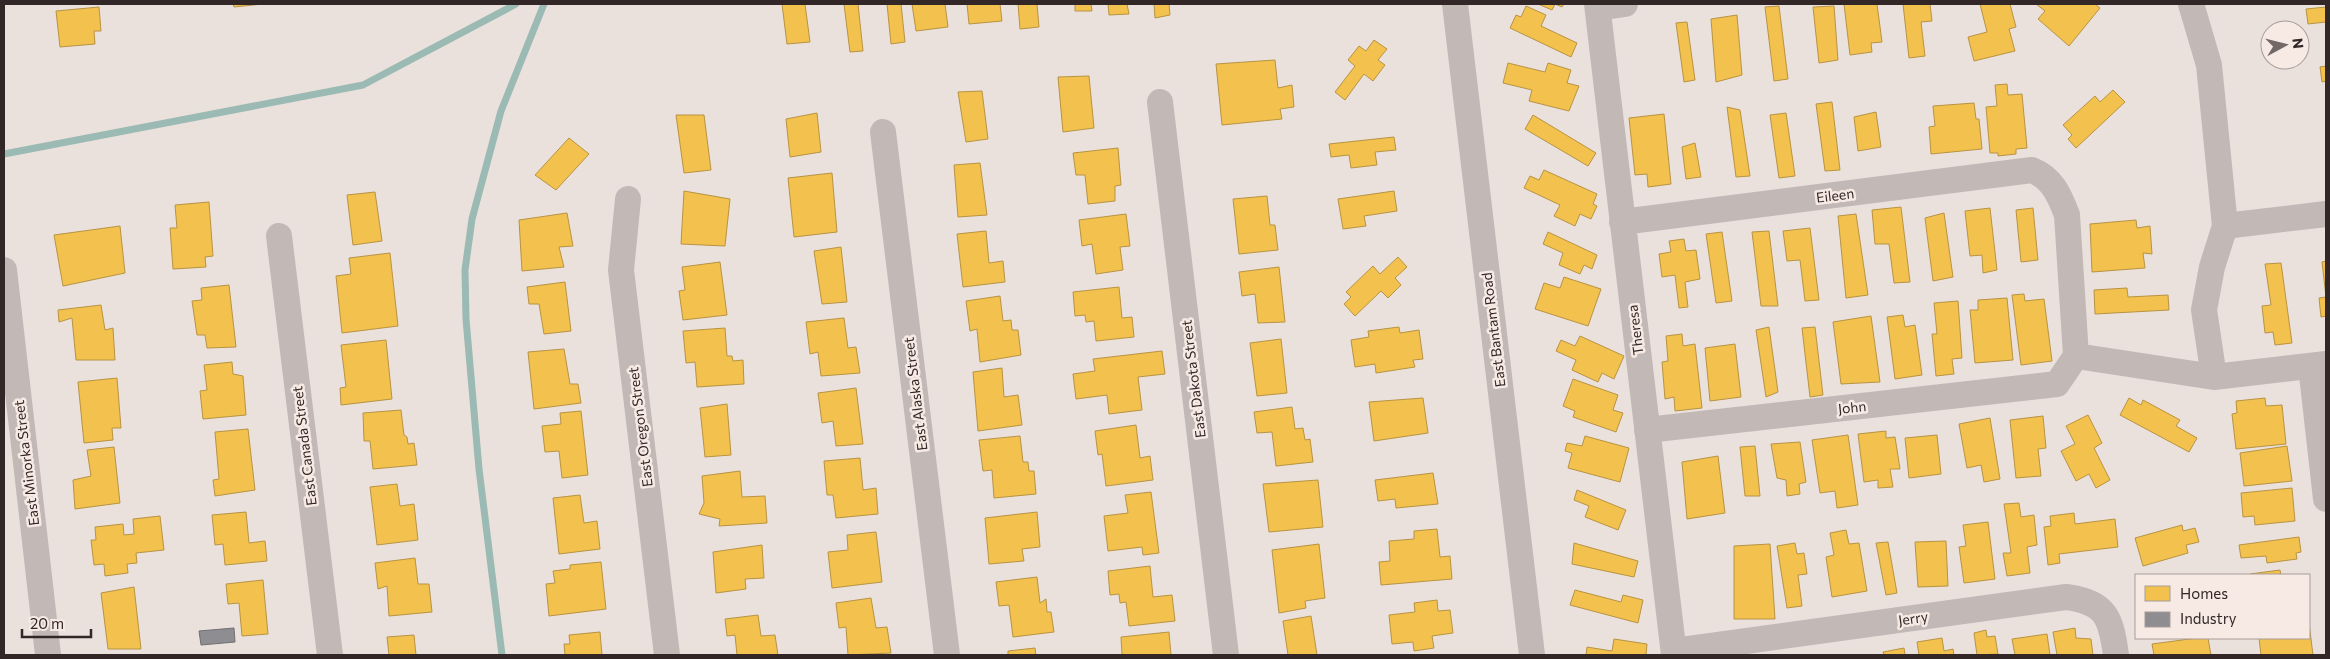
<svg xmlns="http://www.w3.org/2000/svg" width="2330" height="659" font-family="Commissioner,sans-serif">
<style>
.homes{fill:#f2c14e;stroke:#b89342}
.industry{fill:#8d8d92;stroke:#726e72}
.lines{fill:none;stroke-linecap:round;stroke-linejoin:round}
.stream{stroke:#9bbab3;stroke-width:7}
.street{stroke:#c2b9b7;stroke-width:26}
.labels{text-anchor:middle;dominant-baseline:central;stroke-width:5;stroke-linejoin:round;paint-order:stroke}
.street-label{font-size:14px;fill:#322726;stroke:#f7eae4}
</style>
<rect width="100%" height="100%" fill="#eae1dd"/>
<path class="homes" d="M233 4H263L234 7Z
M782 4H805L810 42 787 44Z
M844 4H858L863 51 850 52Z
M887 4H901L905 42 891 44Z
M912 4H945L948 27 916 31Z
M967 4H1000L1002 21 969 24Z
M1018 4H1037L1039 27 1020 29Z
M1075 4H1091L1092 11H1075Z
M1108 4H1127L1129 14 1109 15Z
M1154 4H1169L1170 15 1155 18Z
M1538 4H1564L1562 7 1555 4 1552 10Z
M1844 4H1877L1882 42 1871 43 1872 52 1850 55Z
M1903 4H1930L1932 21 1921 22 1925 56 1909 58Z
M1980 4H2010L2016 27 2009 29 2015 51 1974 61 1968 37 1987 32Z
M2036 4H2095L2100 8 2069 46 2038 19 2045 11Z
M1526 6 1546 15 1541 26 1577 43 1571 57 1510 28 1516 15 1521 17Z
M1779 6 1788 79 1774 81 1765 7Z
M1834 6 1838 60 1819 63 1813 7Z
M99 7 101 31H94L95 44 60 47 56 11Z
M2326 7V22L2308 24 2306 9Z
M1737 15 1742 75 1716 82 1711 19Z
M1687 22 1695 80 1684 82 1676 23Z
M1374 40 1387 49 1378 60 1385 65 1373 81 1364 74 1345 100 1335 92 1355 66 1348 60 1359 46 1366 51Z
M1275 60 1278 88 1292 85 1294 107 1280 109 1282 119 1222 125 1216 64Z
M1508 63 1545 72 1548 63 1571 70 1567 83 1579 86 1569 111 1529 101 1532 90 1503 83Z
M2326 66V81L2322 82 2320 67Z
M1089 76 1094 128 1063 132 1058 77Z
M2007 84 2008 95 2022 94 2027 148 2016 149V154L1998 156V153H1990L1986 107 1997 106 1995 85Z
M2113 90 2125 102 2076 148 2068 139 2072 135 2063 125 2095 96 2100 102Z
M982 91 988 139 966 142 958 92Z
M1832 102 1840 170 1825 171 1816 104Z
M1974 103 1976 119H1979L1982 149 1931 154 1929 127 1935 126 1933 106Z
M1727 107 1740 110 1750 176 1736 177Z
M1876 112 1881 147 1858 151 1854 117Z
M817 113 821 152 790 157 786 119Z
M1786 113 1795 176 1779 178 1770 115Z
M1664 114 1671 184 1648 187 1647 174 1635 175 1629 118Z
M676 115H704L711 170 684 173Z
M1533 115 1596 153 1588 166 1525 129Z
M1394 137 1396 150 1375 152 1377 165 1351 168 1349 155 1331 157 1329 144Z
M569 138 589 154 556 190 535 175Z
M1695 143 1701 177 1686 179 1682 147Z
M1118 148 1121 185 1115 186V201L1088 204 1085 175H1076L1073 153Z
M980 163 987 215 958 217 954 165Z
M1544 170 1597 194 1593 204 1597 206 1591 219 1580 214 1575 226 1554 216 1560 205 1524 188 1530 176 1539 180Z
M832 173 837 232 794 237 788 178Z
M684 191 730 199 725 246 681 244Z
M1394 191 1397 211 1364 216 1366 226 1343 229 1338 199Z
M375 192 382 241 353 245 347 195Z
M1267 196 1270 225H1275L1278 250 1239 254 1233 199Z
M209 202 213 256 205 257 206 267 173 269 170 228H177L175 205Z
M1901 207 1910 282 1894 283 1889 244H1875L1872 210Z
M1990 208 1997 270 1983 273 1982 255 1970 256 1965 211Z
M2033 208 2038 260 2021 262 2016 210Z
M567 213 573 246 559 247 564 267 522 271 519 220Z
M1944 213 1953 277 1933 281 1925 218Z
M1126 214 1130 246 1120 247 1123 270 1096 274 1092 244 1082 246 1079 220Z
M1856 214 1868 295 1846 298 1838 216Z
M2136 220 2137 228 2150 226 2152 254 2143 253 2145 268 2092 272 2090 224Z
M120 226 125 273 63 286 54 235Z
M1810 228 1819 300 1805 301 1800 260 1787 261 1783 231Z
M986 231 989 263 1003 261 1005 282 963 287 957 234Z
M1769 231 1778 306H1761L1752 232Z
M1548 232 1597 255 1592 269 1584 265 1580 274 1559 265 1563 253 1543 244Z
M1722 232 1732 301 1716 303 1706 234Z
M1684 239 1686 251 1696 250 1700 279 1685 282 1688 307 1679 308 1675 275 1662 277 1659 254 1671 252 1669 241Z
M841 247 847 302 822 304 814 251Z
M390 253 398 326 342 333 336 276 351 274 349 258Z
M1398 257 1407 267 1395 278 1401 285 1388 298 1381 291 1355 316 1344 304 1351 297 1346 292 1373 266 1380 274Z
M2326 261V316L2321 317 2319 298 2326 297 2322 262Z
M720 262 727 315 683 320 679 291 685 290 682 267Z
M2281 263 2292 343 2275 345 2273 332 2265 333 2262 306 2271 305 2265 264Z
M1279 267 1285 322 1258 323 1255 294 1242 296 1239 272Z
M1564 277 1601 289 1588 326 1535 309 1544 283 1560 288Z
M565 282 571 331 544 334 539 304H529L527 287Z
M229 285 236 347 207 348 205 335H197L192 301 202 300 201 288Z
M1119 287 1122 318 1132 317 1134 337 1096 341 1094 321 1086 322 1085 315 1075 316 1073 292Z
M2127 288 2128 297 2168 295 2169 310 2095 314 2094 290Z
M2024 294 2025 301 2044 299 2052 361 2021 365 2012 295Z
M1000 296 1003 321 1011 320 1012 330H1018L1021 355 980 362 977 329 970 331 966 301Z
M2007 298 2013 360 1975 363 1970 310H1978V300Z
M1958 301 1962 358 1952 359 1954 374 1936 376 1932 334H1937L1934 303Z
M101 305 105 330 113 328 115 360H76L72 318 59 322 58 310Z
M1903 315 1905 327 1915 325 1922 375 1895 379 1887 317Z
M1871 316 1880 382 1841 384 1833 322Z
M844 318 848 348 856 347 860 373 821 376 818 352 810 354 806 322Z
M1399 327 1400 333 1419 330 1423 359 1413 360 1415 367 1376 373 1375 364 1355 367 1351 340 1369 337 1368 331Z
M1769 327 1778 392 1766 397 1756 330Z
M1815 327 1823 395 1810 397 1802 328Z
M725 328 727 356H732L733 361 743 360 744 384 697 387 695 362 686 363 683 331Z
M1682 334 1683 346 1695 344 1702 408 1675 411 1674 397 1665 399 1662 362 1668 361 1666 336Z
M1580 336 1624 356 1614 379 1602 373 1598 382 1572 370 1576 360 1556 351 1561 340 1575 346Z
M1281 339 1287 393 1257 396 1250 343Z
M386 340 392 399 341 405 340 388 346 387 341 345Z
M1735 344 1741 397 1710 401 1705 348Z
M564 349 570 384H578L581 403 534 409 528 352Z
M1162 351 1165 374 1138 377 1142 410 1109 414 1107 395 1076 399 1073 374 1095 371 1093 359Z
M232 362 233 374 243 376 246 415 203 419 200 391 207 390 204 365Z
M1002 368 1004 397 1018 395 1022 425 978 431 973 372Z
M117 378 121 428H112L113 440 84 443 78 382Z
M1573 379 1618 395 1613 410 1623 413 1616 432 1573 417 1575 411 1563 406Z
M856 388 863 444 836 446 833 421 822 423 818 393Z
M1423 398 1428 433 1374 441 1369 402Z
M2129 398 2141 405 2143 400 2180 420 2176 426 2197 438 2189 452 2120 415Z
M2265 398 2266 406 2282 405 2286 444 2236 449 2232 414 2237 413 2236 401Z
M727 404 731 455 705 457 700 408Z
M1292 407 1295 429 1303 428 1305 440 1310 439 1313 462 1276 466 1272 432 1257 433 1254 412Z
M401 410 404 435 407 437 408 444 414 443 417 465 373 469 370 441H364L363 413Z
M581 411 588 475 562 478 559 451 545 452 542 426 561 424 560 413Z
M2088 415 2102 443 2094 448 2110 480 2096 488 2089 474 2076 481 2061 451 2075 444 2066 426Z
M2043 416 2046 448 2038 449 2041 476 2016 478 2010 420Z
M1990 418 2000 479 1984 482 1981 465 1967 468 1959 424Z
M1136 425 1140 458 1150 456 1153 480 1106 486 1102 454 1098 455 1095 431Z
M248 429 255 490 215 496 213 480 219 479 215 432Z
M1886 431V438L1895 437 1900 469H1890L1893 487 1878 488V480L1864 482 1858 434Z
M1848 435 1858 505 1837 508 1835 491 1820 493 1812 440Z
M1937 435 1941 474 1909 478 1905 438Z
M1020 436 1023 462H1028L1029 471H1034L1036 494 994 498 992 470 983 471 979 440Z
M1585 436 1629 448 1620 482 1568 468 1572 453 1565 451 1567 443 1582 446Z
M1800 442 1806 482 1799 484 1800 494 1787 496 1786 480 1777 478 1771 444Z
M1755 446 1760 496H1745L1740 447Z
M2287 446 2292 481 2244 486 2240 453Z
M114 447 120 503 75 509 73 480 91 476 87 450Z
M1718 456 1725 513 1687 519 1682 462Z
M860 458 863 490 876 488 878 514 836 518 833 495H827L824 461Z
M740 471 742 497 765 496 767 523 719 526 720 519 699 514 704 503 702 476Z
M1433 473 1438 504 1396 508 1395 499 1378 501 1375 480Z
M1318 480 1323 527 1269 532 1263 484Z
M397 484 400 506 414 504 418 540 377 545 370 487Z
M2292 488 2295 521 2255 525 2254 516 2243 517 2241 493Z
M1577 490 1626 510 1618 530 1585 517 1589 506 1574 500Z
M1151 492 1159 553 1143 555 1142 547 1108 551 1104 516 1128 513 1125 495Z
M580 495 584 523 597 521 600 549 559 554 553 498Z
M2019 503 2021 517 2034 515 2037 545 2027 547 2030 573 2007 576 2003 553H2011L2004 504Z
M246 512 249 543 265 541 267 561 225 565 223 544 215 545 212 515Z
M1037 512 1040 547 1022 549 1024 561 989 564 985 518Z
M2074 513 2075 524 2115 519 2118 547 2059 554 2060 563 2048 565 2044 527 2051 526 2050 516Z
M160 516 164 550 136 553 137 563 127 564 128 573 105 576 104 564 94 565 91 540H96L95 527 123 524 124 535 134 534 133 519Z
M1988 522 1995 579 1964 583 1959 547 1966 546 1963 525Z
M2182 525 2183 531 2195 528 2199 542 2186 545 2188 553 2143 566 2135 538Z
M1437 529 1440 557 1450 556 1452 579 1381 585 1379 562 1390 561 1389 541 1414 539V531Z
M1846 530 1849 544 1859 543 1867 591 1832 597 1826 557 1834 555 1830 533Z
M876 532 882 582 832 588 828 552 848 550 847 535Z
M2299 537 2301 552 2296 553 2297 559 2267 563 2266 556 2241 558 2239 545Z
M1946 541 1948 586 1918 587 1915 542Z
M1888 542 1897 593 1886 595 1876 543Z
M1574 543 1638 561 1634 577 1572 564Z
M1795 543 1797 554 1804 553 1807 574 1798 575 1802 606 1787 608 1777 546Z
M1319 544 1325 598 1305 601 1306 608 1279 613 1272 550Z
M1770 544 1775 619H1734V546Z
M762 545 764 578 745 579 746 589 716 593 713 552Z
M415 558 418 584H429L432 612 389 616 387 586 378 589 375 563Z
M601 562 606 609 549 616 546 584 555 583 553 571 570 569V565Z
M1150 566 1153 597 1172 595 1175 621 1129 626 1126 602 1120 603 1119 594 1110 595 1108 571Z
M2280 570 2281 575H2250V574Z
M1037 577 1040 603 1046 599 1047 612H1051L1054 632 1013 637 1009 605 999 606 996 582Z
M263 580 268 634 242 636 239 603 228 604 226 584Z
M134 587 141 649H108L101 593Z
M1575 590 1621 602 1623 595 1643 600 1638 623 1570 605Z
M871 598 876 628 887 627 891 653 848 655 846 627 839 628 836 603Z
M1437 600 1438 611 1450 610 1453 633 1432 636 1434 648 1414 651 1413 642 1392 644 1389 615 1415 612 1414 603Z
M758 615 761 636 775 635 778 655H737L735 635 727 636 725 619Z
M1311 616 1317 655H1288L1283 621Z
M2309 623 2313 655H2261L2259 638H2309Z
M2075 628 2076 638 2091 639 2093 655H2057L2053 632Z
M1986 630 1987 637 1995 636 1998 654 1977 655 1974 633Z
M600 632 602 655H565L564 644H570L569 635Z
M1169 632 1171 655H1122L1121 637Z
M2047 634 2050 655H2015L2012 639Z
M414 635 416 655H389L387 637Z
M1942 638 1944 651 1953 649 1954 655H1919L1917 642Z
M2197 638H2208L2211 655H2154L2152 644Z
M1614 639 1647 644 1646 655H1586L1587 647 1612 651Z
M1035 648 1036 655H1008V651Z
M1904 648 1905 655H1884L1883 652Z"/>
<path class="industry" d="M234 628 235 642 201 645 199 631Z"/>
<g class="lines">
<path class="stream" d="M4 154 363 85 516 4
M502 655 479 469 466 319 465 270 472 219 501 111 544 4"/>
<path class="street" d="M1455 4 1532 655
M1597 4 1674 655
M2191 4 2209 65 2225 226 2212 267 2204 310 2214 377
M1598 8 1625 4
M1160 102 1226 655
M883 132 947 655
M628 199 621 270 667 655
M1622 222 2032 170C2052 178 2059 194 2067 215L2076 356 2057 384 1647 430
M2225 226 2326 214
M279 236 330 655
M4 270 48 655
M2076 356 2214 377 2326 364
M2311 366 2326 499
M1674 651 2066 597C2107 602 2111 619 2116 655"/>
</g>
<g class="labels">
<g class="street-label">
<text transform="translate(1835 195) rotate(-7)">Eileen</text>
<text transform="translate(1493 330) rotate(-97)">East Bantam Road</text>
<text transform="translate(1635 330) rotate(-97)">Theresa</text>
<text transform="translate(1193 379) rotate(-97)">East Dakota Street</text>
<text transform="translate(915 394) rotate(-97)">East Alaska Street</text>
<text transform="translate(1852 407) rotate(-6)">John</text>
<text transform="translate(640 427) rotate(-97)">East Oregon Street</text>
<text transform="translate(304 446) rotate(-97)">East Canada Street</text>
<text transform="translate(26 463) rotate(-97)">East Minorka Street</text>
<text transform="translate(1913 618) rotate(-8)">Jerry</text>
</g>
</g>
<rect width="2330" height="659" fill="none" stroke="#322726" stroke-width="10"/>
<rect x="2135" y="574" width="175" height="65" fill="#f7eae4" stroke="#a89c98"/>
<rect x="2145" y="586" width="25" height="15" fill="#f2c14e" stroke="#a89c98"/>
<text x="2180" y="599" font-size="15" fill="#322726">Homes</text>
<rect x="2145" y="612" width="25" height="15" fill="#8d8d92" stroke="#a89c98"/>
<text x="2180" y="624" font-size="15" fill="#322726">Industry</text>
<g transform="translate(2285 45) rotate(83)"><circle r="24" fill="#f7eae4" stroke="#a89c98"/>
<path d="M0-4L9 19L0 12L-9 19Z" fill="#726866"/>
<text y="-8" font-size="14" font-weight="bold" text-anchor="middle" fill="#322726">N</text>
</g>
<path d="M22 629v8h69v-8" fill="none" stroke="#322726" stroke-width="2.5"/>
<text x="30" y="629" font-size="15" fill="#322726" stroke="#f7eae4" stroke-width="4" paint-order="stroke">20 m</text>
</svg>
